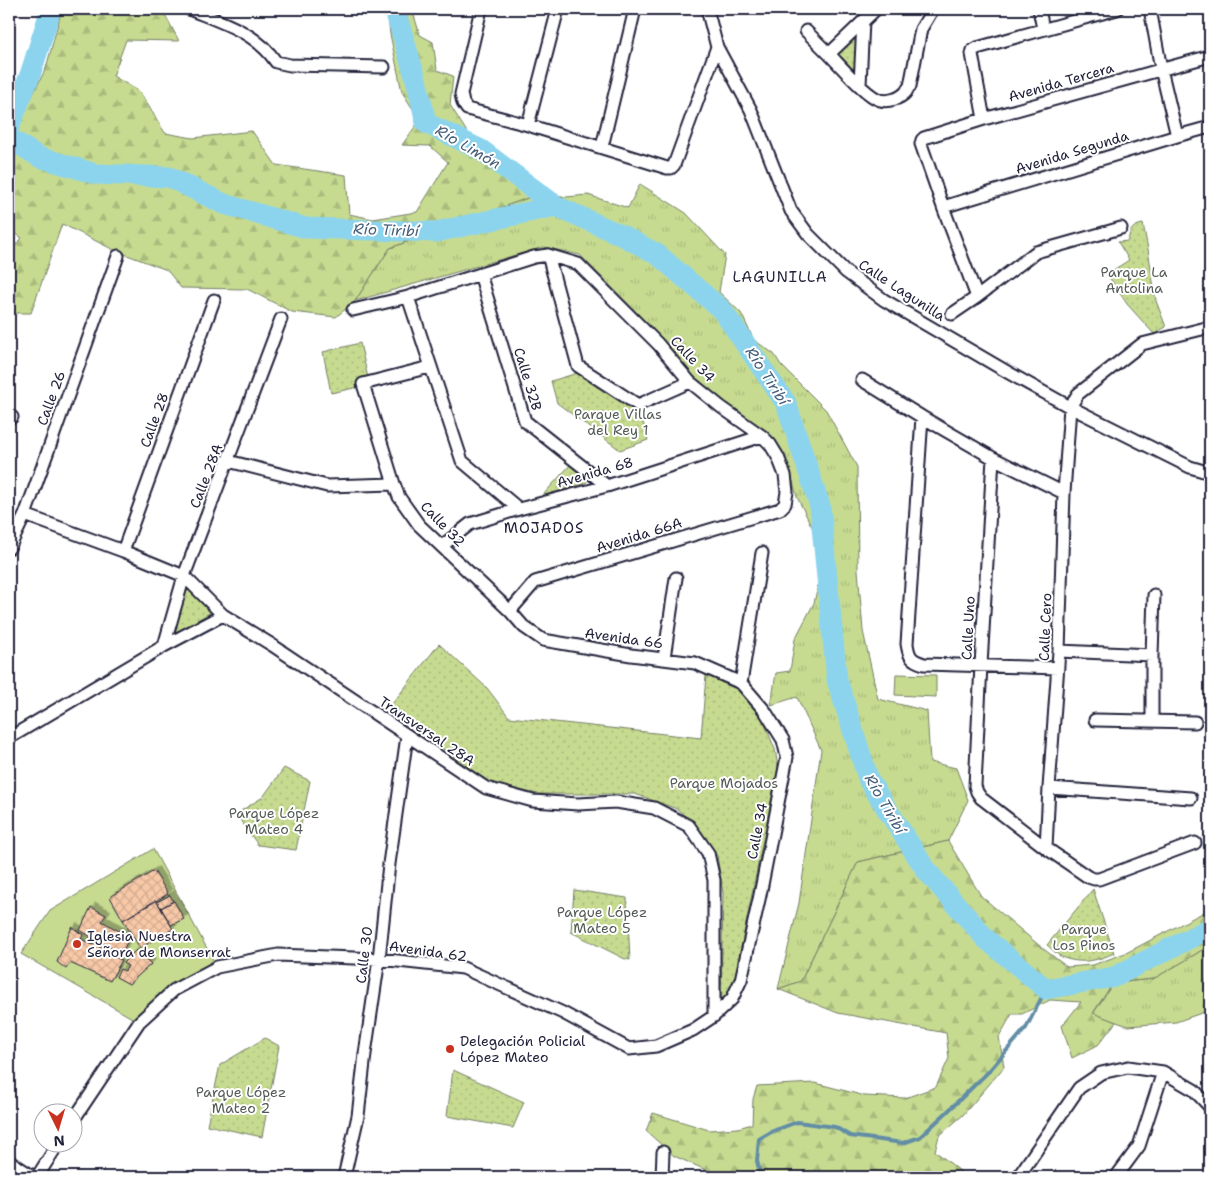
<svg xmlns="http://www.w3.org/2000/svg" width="1219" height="1186" font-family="'Shantell Sans',sans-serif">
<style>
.grass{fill:url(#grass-tufts);stroke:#747e66}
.forest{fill:url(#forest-firs);stroke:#747e66}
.park{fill:url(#park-dots);stroke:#747e66}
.garden{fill:#c6db90;stroke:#747e66}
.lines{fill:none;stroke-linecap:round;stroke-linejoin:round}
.stream{stroke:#628da6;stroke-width:4}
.river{stroke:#8cd4ee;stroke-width:21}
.building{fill:url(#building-cross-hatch);stroke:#22223b;filter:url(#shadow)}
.street-casing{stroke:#22223b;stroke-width:15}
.secondary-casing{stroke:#22223b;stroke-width:20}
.street{stroke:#fff;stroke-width:11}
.secondary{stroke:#fff;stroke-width:16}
.poi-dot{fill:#c8321e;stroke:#fff;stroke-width:2}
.labels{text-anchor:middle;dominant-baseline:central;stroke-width:4;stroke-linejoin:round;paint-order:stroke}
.street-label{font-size:14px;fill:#22223b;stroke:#fff}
.park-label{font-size:14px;fill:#535a54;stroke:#fff}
.poi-label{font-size:14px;fill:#22223b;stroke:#fff;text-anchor:start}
.water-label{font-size:15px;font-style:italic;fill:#47607a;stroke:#fff}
.neighbourhood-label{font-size:15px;letter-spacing:1px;fill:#22223b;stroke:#fff}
</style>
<defs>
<pattern id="grass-tufts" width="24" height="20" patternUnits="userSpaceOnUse" patternTransform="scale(1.25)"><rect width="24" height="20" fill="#c6db90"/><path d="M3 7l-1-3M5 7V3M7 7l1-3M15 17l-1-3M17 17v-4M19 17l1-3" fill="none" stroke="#aabc7d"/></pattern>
<pattern id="forest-firs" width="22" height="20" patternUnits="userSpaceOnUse" patternTransform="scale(1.25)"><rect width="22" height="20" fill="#c6db90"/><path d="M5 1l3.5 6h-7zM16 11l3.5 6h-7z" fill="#aabc7d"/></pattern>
<pattern id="park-dots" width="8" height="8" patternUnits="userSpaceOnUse" patternTransform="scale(1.25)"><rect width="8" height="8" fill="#c6db90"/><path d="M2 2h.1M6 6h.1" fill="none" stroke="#aabc7d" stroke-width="1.8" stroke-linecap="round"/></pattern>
<pattern id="building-cross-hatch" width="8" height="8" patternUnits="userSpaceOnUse" patternTransform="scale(1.25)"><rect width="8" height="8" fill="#f8c9a7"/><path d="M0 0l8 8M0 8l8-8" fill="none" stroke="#d4ac91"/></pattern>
<filter id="shadow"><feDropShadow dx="4.5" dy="-4.5" stdDeviation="0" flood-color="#0004"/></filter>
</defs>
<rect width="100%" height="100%" fill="#fff"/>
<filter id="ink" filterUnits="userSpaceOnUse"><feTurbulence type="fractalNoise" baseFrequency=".02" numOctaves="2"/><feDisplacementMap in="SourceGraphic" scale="10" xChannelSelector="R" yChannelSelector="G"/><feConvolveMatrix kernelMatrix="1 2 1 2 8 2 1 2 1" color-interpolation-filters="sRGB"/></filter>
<g filter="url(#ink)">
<path class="grass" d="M640 184 686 213 725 255 719 292 741 313 754 340 774 354 781 365 826 410 857 467 858 570 863 631 878 699 927 711 930 762 956 768 968 800 948 841 858 862 801 981 778 989 799 903 821 750 797 697 771 705 776 673 790 671 795 639 814 603 820 576 816 535 797 497 789 467 774 438 700 385 654 330 580 255 544 247 355 301 390 248 544 192 566 197 588 195 628 208Z
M1210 945V1010L1176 1022 1128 1026 1093 1014 1113 983 1153 979 1186 960Z"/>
<path class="forest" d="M62 9H162L179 41 126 40 113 76 140 92 165 133 193 138 252 131 276 165 346 175 349 214 373 219 417 212 448 162 430 146 402 145 420 120 402 92 390 34 387 9H412L420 35 433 42 437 70 453 76 450 105 470 137 544 192 390 248 355 301 336 317 292 312 247 289 181 288 167 270 114 250 62 224 31 313H9V252L22 238 9 229V121L25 110 46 68Z
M948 841 981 896 1041 947 1067 967 1093 965 1128 952 1210 909V945L1186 960 1153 979 1113 983 1093 1013 1116 1022 1098 1045 1072 1058 1062 1026 1081 1002 1050 1000 1022 1014H1012L999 1037 1004 1067 963 1115 939 1136 935 1151 965 1175 963 1177H722L674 1156 646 1131 653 1113 709 1130 738 1128 752 1124 753 1099 757 1086 815 1083 865 1096 905 1098 936 1087 949 1058 946 1033 838 1013 778 989 801 981 858 862Z"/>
<path class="park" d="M861 27 858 77 834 53Z
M1143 224 1148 249 1156 301 1166 327 1154 334 1127 304 1107 274 1129 260 1118 242 1128 241C1130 230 1132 226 1143 224Z
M360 343 368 378 358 381 359 387 331 393 323 352Z
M581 372 639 408 648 440 620 450 557 403 551 381Z
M571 464 584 473 587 478 586 483 542 496Z
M186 588 211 612 172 635Z
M439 644 487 688 509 717 701 738 706 675 738 690 763 720 775 749 778 767 734 982 721 1002 723 893 717 856 698 827 677 809 635 794H537L490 783 388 709Z
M284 768 310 781 296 850 258 845 236 814 263 797Z
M1093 889 1114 953C1099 960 1084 964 1067 959 1059 957 1053 950 1047 945Z
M574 890 627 898 630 960 625 959 571 932Z
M265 1038 279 1046 262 1137 207 1125 220 1065Z
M453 1070 524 1102 513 1128 447 1116Z"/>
<path class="garden" d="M896 674 936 675V697L895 695Z
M153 849 217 967 174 990 139 1022 21 954 50 911Z"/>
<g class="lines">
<path class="stream" d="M761 1177 757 1161 759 1139 773 1131 797 1122 835 1127 850 1136 903 1143 920 1137 947 1112 989 1071 1026 1028 1046 989"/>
<path class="river" d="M395 9 396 14 417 83 426 123 481 150 556 206 621 235 657 254 722 310 786 403 820 506 837 680 869 781 926 870 986 939 1046 989 1114 977 1210 928
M9 127 30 75 51 9
M9 138 39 157 96 174 169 177 224 204 306 228 436 232 556 206"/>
</g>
<path class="building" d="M154 871 168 894 123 920 110 897Z
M170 895 173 901 161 908 157 902Z
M156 900 173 929 140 948 123 920Z
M174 901 184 919 171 925 161 908Z
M91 907 106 915 102 921 129 937 122 954 103 943 98 950 122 960 110 981 70 963 66 969 57 962 72 927 83 935 81 939 93 945 96 940 80 930Z
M136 950 138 952 137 957 147 960 151 964 129 984 116 977 120 969 125 971 128 966 123 963Z"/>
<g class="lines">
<g class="street-casing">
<path id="street" d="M189 9C221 22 256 32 276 62L290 65 384 67
M481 9 461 94 463 103 467 109 528 125 667 168H671L674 165 717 47
M707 9 717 47 751 110 791 211 808 234 846 272 884 300 1009 373 1070 407 1190 467 1210 473
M876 9 829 54C840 65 866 96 880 100 888 102 900 99 906 92 906 92 909 86 910 86L921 29 933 9
M1039 9 1043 29
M1150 9 1161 69 1177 136
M806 31 829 54
M860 85 863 21
M984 119 972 54 973 50 977 48 1117 9
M528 125 558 9
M602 147 635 9
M943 207 1177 136 1210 127
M548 255 578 366 638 405 690 382
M480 274 525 421 607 486
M408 297 462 461 519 509
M977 297 943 207 921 144 922 140 924 138 984 119 1210 56
M353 310 408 297 534 257 548 255 578 264 658 344 690 382 721 407 762 436 770 444 778 457 785 475 787 492 785 504 780 509 535 582 510 611
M952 314 977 297 1036 252 1121 228
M862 380 922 417 993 458 1064 493
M9 416 12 417
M922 417 907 644C909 657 911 660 924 664L1058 668
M993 458 981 665 975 786 977 792 981 798 1046 848 1088 877 1094 879H1099L1195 843
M228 461 327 486 394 484
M25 515 123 551 184 576 223 615 272 645 486 788 533 801 578 804 616 802 654 808 689 826 708 853 714 880V1016
M442 546 470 524 519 509 607 486 762 436
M9 548 25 515 118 256
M123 551 214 300
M164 646 184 576 281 319
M1059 651 1152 655
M664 658 676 578
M741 683 762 553
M1095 720 1195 722
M1152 721V655L1154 595
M9 738 164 646 223 615
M1049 788 1191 798
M1046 848 1049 788 1059 651 1064 493 1070 407 1078 394 1142 344 1210 327
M72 1122 139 1022 174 990 217 967 278 955 379 959 463 968 563 1013 629 1049 656 1046 693 1030 714 1016 732 999 741 980 760 895 787 757 783 740 765 711 741 683 695 663 631 655 543 640 524 627 510 611 419 525 399 497 394 484 363 384 430 367
M37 1177 58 1144
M344 1177 358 1116 365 1054 379 959 389 864 407 736
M662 1177 663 1152
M1018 1177 1079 1088 1101 1073 1128 1067 1163 1072 1194 1090 1210 1107
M1116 1177 1139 1146 1163 1072"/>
</g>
<g class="secondary-casing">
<path id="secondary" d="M9 1164 29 1177"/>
</g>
<use href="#street" class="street"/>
<use href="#secondary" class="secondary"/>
</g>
</g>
<g class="poi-dot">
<circle cx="77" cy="944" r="5"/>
<circle cx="450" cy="1049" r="5"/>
</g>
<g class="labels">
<g class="street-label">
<text transform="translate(1061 82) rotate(-16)">Avenida Tercera</text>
<text transform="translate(1072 152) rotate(-17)">Avenida Segunda</text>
<text transform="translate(902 290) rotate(33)">Calle Lagunilla</text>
<text transform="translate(693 359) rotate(47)">Calle 34</text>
<text transform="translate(528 379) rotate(73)">Calle 32B</text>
<text transform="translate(51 398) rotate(-70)">Calle 26</text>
<text transform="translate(154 420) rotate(-70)">Calle 28</text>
<text transform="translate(595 472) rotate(-16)">Avenida 68</text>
<text transform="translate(206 476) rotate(-69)">Calle 28A</text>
<text transform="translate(443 524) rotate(46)">Calle 32</text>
<text transform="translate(639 535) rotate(-17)">Avenida 66A</text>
<text transform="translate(1045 627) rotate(-88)">Calle Cero</text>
<text transform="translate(968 628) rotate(-87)">Calle Uno</text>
<text transform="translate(624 638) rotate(8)">Avenida 66</text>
<text transform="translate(427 731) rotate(34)">Transversal 28A</text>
<text transform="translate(757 831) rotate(-79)">Calle 34</text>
<text transform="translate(428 951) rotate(8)">Avenida 62</text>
<text transform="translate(364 955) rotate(-83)">Calle 30</text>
</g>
<g class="park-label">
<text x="1134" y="272">Parque La<tspan x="1134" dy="16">Antolina</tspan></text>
<text x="618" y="414">Parque Villas<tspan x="618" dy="16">del Rey 1</tspan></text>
<text x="724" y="783">Parque Mojados</text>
<text x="274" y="813">Parque López<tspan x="274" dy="16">Mateo 4</tspan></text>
<text x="602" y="912">Parque López<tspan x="602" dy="16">Mateo 5</tspan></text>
<text x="1084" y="929">Parque<tspan x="1084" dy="16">Los Pinos</tspan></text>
<text x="241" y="1092">Parque López<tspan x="241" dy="16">Mateo 2</tspan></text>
</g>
<g class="poi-label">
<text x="87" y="936">Iglesia Nuestra<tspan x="87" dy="16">Señora de Monserrat</tspan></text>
<text x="460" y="1041">Delegación Policial<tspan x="460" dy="16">López Mateo</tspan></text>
</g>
<g class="water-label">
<text transform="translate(468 147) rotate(30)">Río Limón</text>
<text transform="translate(386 230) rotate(2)">Río Tiribí</text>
<text transform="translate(767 376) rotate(57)">Río Tiribí</text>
<text transform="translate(885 804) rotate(60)">Río Tiribí</text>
</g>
<g class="neighbourhood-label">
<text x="780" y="277">LAGUNILLA</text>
<text x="544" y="528">MOJADOS</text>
</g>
</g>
<rect width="1219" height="1186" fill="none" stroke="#fff" stroke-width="30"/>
<rect x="15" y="15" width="1189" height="1156" fill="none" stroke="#22223b" stroke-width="2" filter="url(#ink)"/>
<g transform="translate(58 1128) rotate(175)"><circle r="24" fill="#ffffff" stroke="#a7a7b1"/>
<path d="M0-4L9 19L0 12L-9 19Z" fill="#c8321e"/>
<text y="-8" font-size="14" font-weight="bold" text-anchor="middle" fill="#22223b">N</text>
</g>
</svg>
